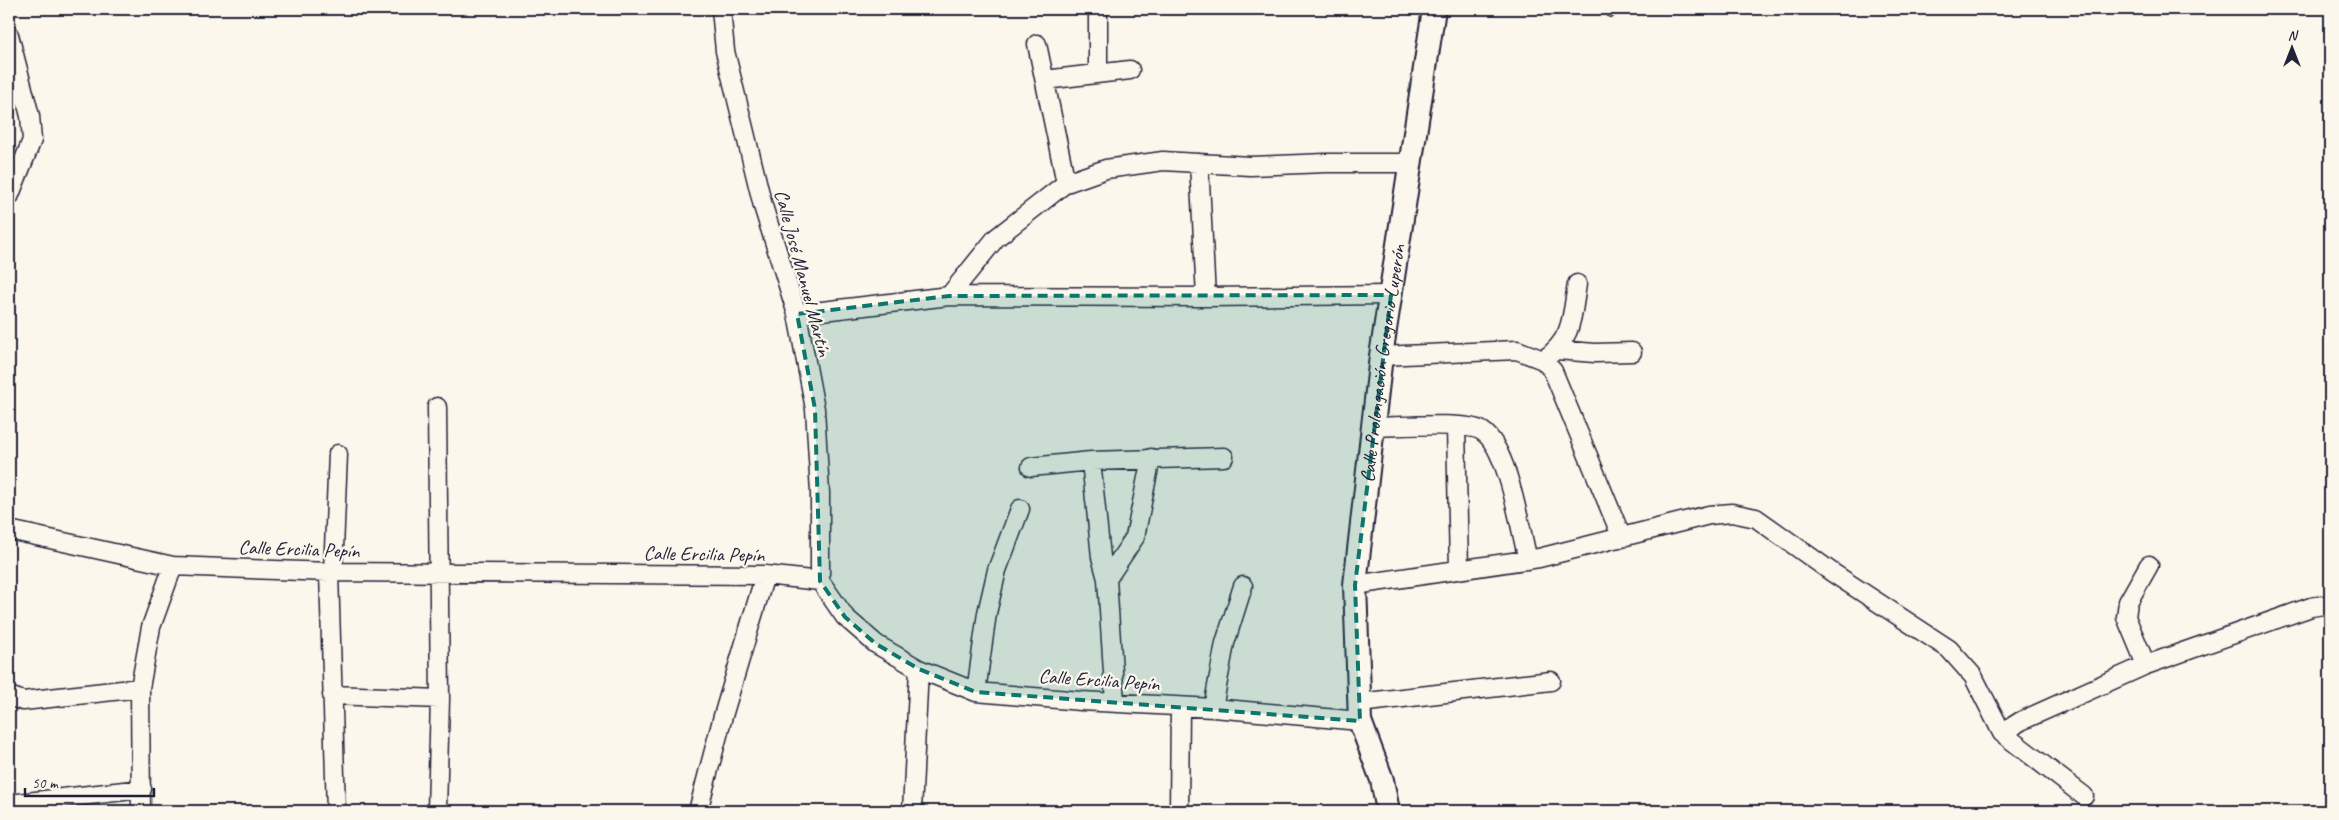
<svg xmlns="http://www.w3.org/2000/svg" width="2339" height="820" font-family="Caveat,sans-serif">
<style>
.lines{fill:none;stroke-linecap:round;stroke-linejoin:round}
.service-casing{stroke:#22223b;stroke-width:12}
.minor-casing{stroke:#22223b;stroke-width:21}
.tertiary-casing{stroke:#22223b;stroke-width:26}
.service{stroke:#fbf7ec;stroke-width:9}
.minor{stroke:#fbf7ec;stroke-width:18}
.tertiary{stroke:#fbf7ec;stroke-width:22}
.marked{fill:#0f766e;fill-opacity:0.2;stroke:#0f766e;stroke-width:4;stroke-dasharray:10 6;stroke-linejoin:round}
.labels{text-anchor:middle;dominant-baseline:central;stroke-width:4.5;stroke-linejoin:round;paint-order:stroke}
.street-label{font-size:20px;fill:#22223b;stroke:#fbf7ec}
</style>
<rect width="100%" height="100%" fill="#fbf7ec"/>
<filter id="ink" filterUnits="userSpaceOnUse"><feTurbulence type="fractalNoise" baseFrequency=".02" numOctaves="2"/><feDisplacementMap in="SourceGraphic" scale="10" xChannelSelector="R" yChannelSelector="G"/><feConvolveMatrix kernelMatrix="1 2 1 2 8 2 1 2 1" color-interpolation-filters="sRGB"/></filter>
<g filter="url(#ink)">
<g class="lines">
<g class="service-casing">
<path id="service" d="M1611 12 1612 9"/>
</g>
<g class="minor-casing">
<path id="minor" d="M721 9 725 51 763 206 797 314 815 409 820 493V581
M1098 11V72
M9 35 30 116 32 140 9 197
M1037 44 1066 183
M1045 80 1130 70
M1199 163 1206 297
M949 296 996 238 1066 183 1106 169 1163 161 1250 166 1326 163H1410
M797 314 949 296 1206 297 1391 295
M1557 350 1595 353 1632 352
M1381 356 1517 350 1543 360 1553 371 1622 538
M1543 360C1573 340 1572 316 1577 284
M1456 426 1459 570
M1374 427C1396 427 1466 421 1482 431 1508 447 1520 529 1528 560
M1091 461 1101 557 1107 579
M1031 467 1091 461 1224 457
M9 530 173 566 329 572 765 575 820 581 845 617 876 644 919 669 976 692 1081 701 1213 708 1360 721
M329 572 336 811
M333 572 338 454
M1355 585 1539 558 1709 515 1732 513 1756 518 1833 573 1949 649 1973 676 2002 733 2084 796
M2146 665 2126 617 2128 602 2149 565
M976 692 987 613 997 570 1020 509
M332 695 440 699
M9 696 23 701 140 688
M1115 703 1107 579 1135 537 1151 458
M1359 703 1551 681
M1213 708 1225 643 1243 586
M2002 733 2021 721 2146 665 2311 607 2330 604
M9 804 142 789
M141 811 140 688 151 627 173 566
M437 811 440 699 437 407
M698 811 723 716 765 575
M912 811 919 669
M1179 811 1180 707"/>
</g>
<g class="tertiary-casing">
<g id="tertiary">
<path id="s1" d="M1388 811 1382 780 1360 721 1355 585 1381 356 1434 9"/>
</g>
</g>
<use href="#service" class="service"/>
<use href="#minor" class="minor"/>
<use href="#tertiary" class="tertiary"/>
</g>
</g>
<path class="marked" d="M1391 295 1355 585 1360 721 976 692 919 669 876 644 845 617 820 581 815 409 797 314 949 296Z"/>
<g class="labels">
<g class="street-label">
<text transform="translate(803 273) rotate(75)">Calle José Manuel Martín</text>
<text stroke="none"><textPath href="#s1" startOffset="454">Calle Prolongación Gregorio Luperón</textPath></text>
<text transform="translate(299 549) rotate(2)">Calle Ercilia Pepín</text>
<text transform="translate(704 554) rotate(1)">Calle Ercilia Pepín</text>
<text transform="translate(1099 680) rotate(4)">Calle Ercilia Pepín</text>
</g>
</g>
<rect width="2339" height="820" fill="none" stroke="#fbf7ec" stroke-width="30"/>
<rect x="15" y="15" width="2309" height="790" fill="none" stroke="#22223b" stroke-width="2" filter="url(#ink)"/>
<g transform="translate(2292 48)" stroke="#fbf7ec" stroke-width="4" paint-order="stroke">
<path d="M0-4L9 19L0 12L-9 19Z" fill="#22223b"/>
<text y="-8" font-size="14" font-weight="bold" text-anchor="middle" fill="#22223b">N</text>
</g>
<path d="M25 788v8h129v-8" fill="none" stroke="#22223b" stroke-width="2.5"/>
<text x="32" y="788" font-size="15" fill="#22223b" stroke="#fbf7ec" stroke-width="4" paint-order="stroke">50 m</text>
</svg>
